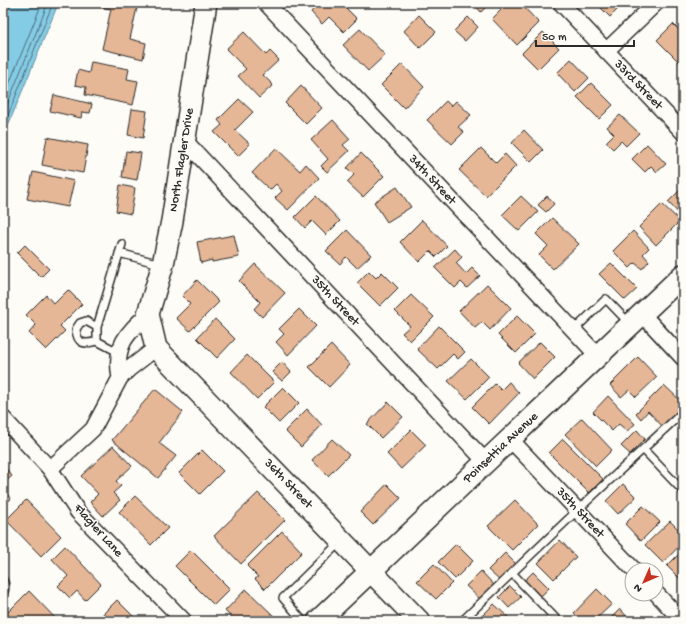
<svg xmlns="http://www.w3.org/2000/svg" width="686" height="624" font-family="'Gochi Hand',sans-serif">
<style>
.water{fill:#84cce5;stroke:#608c9b}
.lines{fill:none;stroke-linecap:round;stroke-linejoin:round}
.shore{stroke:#4f6b75;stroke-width:1}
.building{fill:#e5b796;stroke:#2b2b2b}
.lane-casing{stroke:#2b2b2b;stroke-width:10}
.street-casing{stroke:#2b2b2b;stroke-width:18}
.secondary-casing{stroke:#2b2b2b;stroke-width:24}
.lane{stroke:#fdfcf7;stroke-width:7}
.street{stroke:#fdfcf7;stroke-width:15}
.secondary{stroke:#fdfcf7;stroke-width:21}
.labels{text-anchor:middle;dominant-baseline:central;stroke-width:3;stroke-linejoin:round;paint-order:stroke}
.street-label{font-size:13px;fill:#2b2b2b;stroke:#fdfcf7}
</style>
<rect width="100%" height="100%" fill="#fdfcf7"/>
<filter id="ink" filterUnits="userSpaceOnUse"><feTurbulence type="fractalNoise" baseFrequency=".025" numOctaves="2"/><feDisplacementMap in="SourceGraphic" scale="8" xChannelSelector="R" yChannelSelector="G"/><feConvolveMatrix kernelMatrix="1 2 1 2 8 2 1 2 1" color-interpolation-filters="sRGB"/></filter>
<g filter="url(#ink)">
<path class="water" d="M3 3H58L56 9 7 128 3 142Z"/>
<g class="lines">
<path class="shore" d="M3 99 42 3
M3 115 48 3
M3 128 53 3"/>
</g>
<path class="building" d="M88 3H138L130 39 146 43 143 59 102 49 111 9 87 4Z
M319 3H341L357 19 344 32 329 17 322 24 311 12Z
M473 3H490L481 12Z
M508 3H520L539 23 517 45 492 19Z
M596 3H624L610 17Z
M419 15 436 32 420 48 404 31Z
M468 17 478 27 465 41 454 31Z
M673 24 683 34V60L680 63 657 40Z
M360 29 385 55 368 71 343 45Z
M244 32 266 55 270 51 279 60 263 75 273 85 259 98 238 76 246 69 226 49Z
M543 32 559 48 538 69 522 53Z
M571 59 589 78 575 92 557 73Z
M91 62 129 69 127 79 138 81 133 105 85 95 86 87 75 85 78 70 89 73Z
M402 64 424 87 404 108 381 85Z
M591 83 613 105 599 119 577 97Z
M301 86 322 108 306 124 285 103Z
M54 95 92 104 90 113 82 112 81 118 50 111Z
M239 99 253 112 235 130 250 144 238 156 214 132 222 125 218 120Z
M446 101 451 106 456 101 471 115 458 127 464 132 452 144 427 120Z
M132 109 147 111 143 138 128 135Z
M620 115 639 133 626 146 621 141 613 149 606 142 614 134 607 127Z
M333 120 350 139 343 145 349 151 327 172 321 166 328 159 311 140Z
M524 130 543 150 531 162 512 143Z
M47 137 88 145 83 173 42 165Z
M647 144 666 164 657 172 651 166 645 172 632 159Z
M276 148 300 171 306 164 319 178 288 210 275 198 282 191 276 184 270 190 252 173Z
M481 148 496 163 505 154 516 166 486 196 459 170Z
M126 151 141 153 137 180 122 177Z
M361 153 384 176 363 197 347 182 354 175 347 168Z
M33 172 74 181 68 207 27 199Z
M120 185 135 188 131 214 116 211Z
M397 187 411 207 387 222 374 202Z
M683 187V218L668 202Z
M316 196 340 221 326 235 312 221 305 228 295 217Z
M521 196 538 212 519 231 502 215Z
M547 196 554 204 546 212 538 205Z
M662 204 680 221 656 245 639 227Z
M552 218 579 244 553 269 539 255 548 246 536 234Z
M422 220 447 246 436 257 430 251 419 262 400 242Z
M347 230 371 255 357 268 346 257 340 264 326 251Z
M633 231 649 248 643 254 649 261 642 269 635 263 630 268 613 251Z
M234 235 239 257 212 262V260L201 263 197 242Z
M25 245 49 269 41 277 17 253Z
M455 249 462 257 456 263 466 274 472 268 480 276 467 288 461 282 455 288 435 268Z
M611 263 637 289 625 300 599 274Z
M255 264 285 293 262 317 254 309 260 302 239 281Z
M369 271 376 278 382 272 398 288 380 306 357 283Z
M197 280 219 302 190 331 176 318 190 304 182 296Z
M487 284 511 308 490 330 482 322 475 328 459 311Z
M68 290 82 304 60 326 65 331 46 350 29 333 36 325 26 315 46 295 54 304Z
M411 295 434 317 410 341 402 333 410 326 395 311Z
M299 309 316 326 288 355 276 342 284 334 279 329Z
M517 316 535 334 516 353 498 335Z
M215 319 235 339 217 358 197 338Z
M439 326 465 352 458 359 453 354 438 369 417 349Z
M540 342 555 357 533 379 518 363Z
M331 345 350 365 329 387 309 367Z
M247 355 274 382 257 399 231 372Z
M638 357 657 377 636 397 629 390 621 397 610 385Z
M471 359 489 377 467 399 448 381Z
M282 362 291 372 282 381 272 372Z
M509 382 519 393 489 424 472 407 495 384 501 390Z
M664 385 683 403V407L663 427 648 411 641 419 636 413Z
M283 387 299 403 279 423 263 407Z
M155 389 183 412 159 443 176 456 158 478 112 440Z
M608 396 635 424 627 431 619 424 612 431 593 412Z
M388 402 403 417 381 438 367 424Z
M307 409 322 425 301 447 285 431Z
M582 418 612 450 596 466 565 434Z
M411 430 426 445 401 469 387 454Z
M637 430 645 439 630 454 621 446Z
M332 439 349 455 328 476 312 460Z
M563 439 603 479 589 493 549 453Z
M113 446 132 466 116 481 121 486 113 493 120 500 103 516 90 502 98 494 81 476Z
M202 450 223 471 200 494 179 473Z
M3 465 12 476 3 484Z
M387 484 401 498 373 525 360 512Z
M623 484 636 497 618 514 606 501Z
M3 489 11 499 3 505Z
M258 493 285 520 241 564 214 536Z
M135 496 168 528 151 545 119 512Z
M26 500 61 536 41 556 6 520Z
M515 500 538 524 512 550 488 526Z
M643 506 660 522 641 541 625 524Z
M670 521 683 534V542L663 563 645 545Z
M282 531 302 552 265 589 255 579 258 577 247 566Z
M560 540 576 557 554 579 538 563Z
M456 544 473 561 455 579 438 562Z
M65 546 101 584 85 600 77 591 70 598 58 586 68 576 52 559Z
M191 550 230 589 214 605 175 566Z
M683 550V581H682L667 566Z
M505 553 516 564 499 580 488 570Z
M434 564 452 583 436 599 417 581Z
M481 571 494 585 480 599 466 586Z
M533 572 549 588 539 598 523 582Z
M510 586 521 597 509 608 499 597Z
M246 589 279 621H235L225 611Z
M597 589 612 604 594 621H582L574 613Z
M29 591 58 621H3V617Z
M117 600 138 621H103L99 618Z
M494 604 511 620 510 621H477Z
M620 609 631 621H608Z"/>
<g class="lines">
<g class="lane-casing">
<path id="lane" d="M119 253 160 264
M97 327 86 321 80 323 76 329C77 344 84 345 97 341
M574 330 606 299 629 323
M120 353 97 341V327L122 244
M643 449 683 491
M512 573 558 621
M3 580C6 585 5 590 3 594
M303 621 283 598 340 542
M462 621 583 505 683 412"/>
</g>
<g class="street-casing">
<path id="street" d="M266 3 598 356
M561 3 683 132
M606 51 656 3
M185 141 486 462
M642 314 683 358
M120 378C114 346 126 334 148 314
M3 418 50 469 78 512 184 621
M510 439 634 570
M50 469 93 429 120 378 129 369 156 348
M656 593 682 621"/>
</g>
<g class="secondary-casing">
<path id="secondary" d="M206 3 172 221 163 264 148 314 156 348 419 621
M318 621 683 275"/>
</g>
<use href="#lane" class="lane"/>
<use href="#street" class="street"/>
<use href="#secondary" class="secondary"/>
</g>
</g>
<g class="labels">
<g class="street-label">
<text transform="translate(638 85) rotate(46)">33rd Street</text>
<text transform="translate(182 160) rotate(-81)">North Flagler Drive</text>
<text transform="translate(432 180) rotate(47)">34th Street</text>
<text transform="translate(335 301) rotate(47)">35th Street</text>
<text transform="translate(501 448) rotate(-43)">Poinsettia Avenue</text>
<text transform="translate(288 484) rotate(46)">36th Street</text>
<text transform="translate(580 513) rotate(47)">35th Street</text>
<text transform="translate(98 531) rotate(48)">Flagler Lane</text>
</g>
</g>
<rect width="686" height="624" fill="none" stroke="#fdfcf7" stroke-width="16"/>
<rect x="8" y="8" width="670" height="608" fill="none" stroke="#2b2b2b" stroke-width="1.5" filter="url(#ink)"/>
<g transform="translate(644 582) rotate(225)"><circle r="19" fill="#fdfcf7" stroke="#a9a8a5"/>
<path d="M0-3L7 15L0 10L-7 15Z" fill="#c8321e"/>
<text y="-6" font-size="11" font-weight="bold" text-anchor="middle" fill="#2b2b2b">N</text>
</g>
<path d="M536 40v6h98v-6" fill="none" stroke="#2b2b2b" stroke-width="2"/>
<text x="542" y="40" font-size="12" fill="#2b2b2b" stroke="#fdfcf7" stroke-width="3" paint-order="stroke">50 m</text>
</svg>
